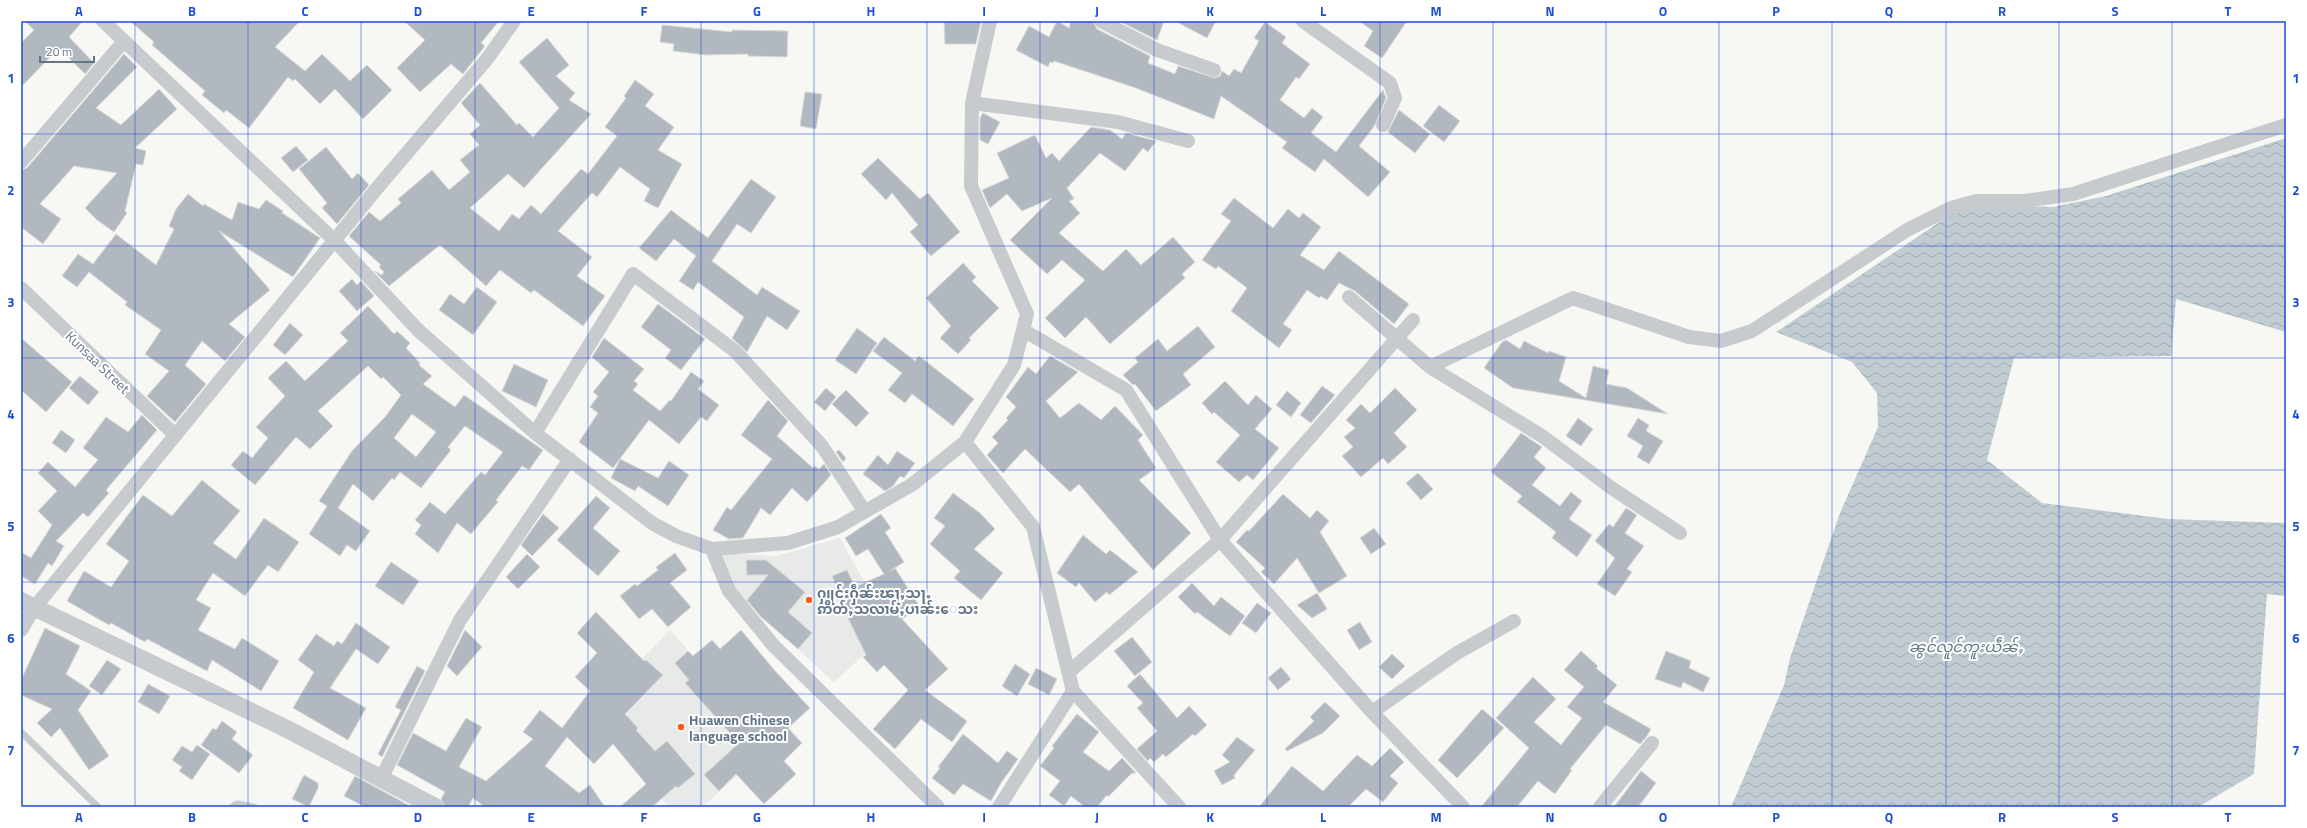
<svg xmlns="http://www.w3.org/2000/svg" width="2307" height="828" font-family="'Titillium Web','Noto Sans Myanmar',sans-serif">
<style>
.built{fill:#e8eae8}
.water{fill:url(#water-waves)}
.building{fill:#b1b8bf;stroke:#d9d9d7;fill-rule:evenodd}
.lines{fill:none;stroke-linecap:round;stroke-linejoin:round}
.service{stroke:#c7cbce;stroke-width:7}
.minor{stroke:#c7cbce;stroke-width:14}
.tertiary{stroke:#c7cbce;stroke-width:18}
.grid{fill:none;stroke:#1d4ed8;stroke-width:1;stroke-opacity:0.55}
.poi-dot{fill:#f2601b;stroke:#fff;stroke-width:1.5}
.labels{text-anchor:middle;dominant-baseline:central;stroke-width:4;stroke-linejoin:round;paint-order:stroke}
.street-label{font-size:14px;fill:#647588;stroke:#fff}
.poi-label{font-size:14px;font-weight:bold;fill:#647588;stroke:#fff;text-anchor:start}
.water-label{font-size:15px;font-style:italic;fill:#607784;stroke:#fff}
.neatline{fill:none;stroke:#1d4ed8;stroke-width:1.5}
.grid-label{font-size:13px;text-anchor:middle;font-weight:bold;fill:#1d4ed8}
</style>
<defs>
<pattern id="water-waves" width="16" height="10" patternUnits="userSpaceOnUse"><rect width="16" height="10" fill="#c1ccd2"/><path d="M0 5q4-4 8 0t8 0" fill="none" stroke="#a0aab0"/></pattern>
</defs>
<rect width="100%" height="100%" fill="#f7f8f4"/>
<path class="built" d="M840 538 891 630 834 682 710 569 721 553 776 556Z
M670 630 772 743 703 807H669L590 712Z"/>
<path class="water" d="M2286 138V332L2176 299 2171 356 2014 358 1987 460 2042 503 2168 519 2286 523V596L2267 594 2254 774 2198 807H1731L1784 685 1790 658 1840 513 1878 427 1877 393 1852 362 1776 332 1956 211 1981 205 2053 207 2106 196Z"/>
<path class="building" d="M25 21H83L69 37 94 63 85 74 59 48 21 87V43L34 30Z
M130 21H300L275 47 305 71 322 54 350 81 367 65 392 90 363 119 335 89 320 104 295 79 293 81 288 77 249 128 226 110 224 113 202 95 205 91 152 45 154 42Z
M404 21H499L481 43 485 46 463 74 451 64 420 92 397 68 425 40Z
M944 21H981L976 44H945Z
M1057 21 1069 28 1071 21H1093L1097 29 1150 56 1148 63 1175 74 1178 66 1215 78 1220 76 1222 71 1229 76 1234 69 1241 73 1259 41 1254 38 1265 22 1286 37 1282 43 1310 64 1299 79 1296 77 1280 100 1304 118 1312 108 1323 117 1311 133 1336 152 1383 90 1386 98 1375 125 1359 146 1390 172 1368 197 1324 159 1315 172 1282 148 1287 142 1221 96 1214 119 1136 88 1054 61 1053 63 1050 62 1048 67 1016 50 1029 26 1049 37Z
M1119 21H1164L1157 40Z
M1175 21H1216L1207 38Z
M1359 21H1407L1382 58 1364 46 1373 31Z
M662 25 732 32V30L788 31 787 57 748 56V54L706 55 673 51 674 44 660 42Z
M547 38 569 65 556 76 575 93 569 100 591 114 524 188 508 174 470 208 499 231 512 214 519 219 531 205 541 214 581 169 588 174 617 136 605 127 626 98 624 96 635 80 654 94 645 106 674 127 658 150 682 164 658 208 644 201 650 189 620 167 597 197 592 193 558 231 592 257 577 276 605 296 583 326 534 290 531 293 500 270 486 286 440 245 389 286 374 271 382 275 384 272 379 267 381 265 349 236 369 212 380 221 401 203 398 199 432 170 449 190 470 172 460 160 479 145 470 134 480 125 461 103 480 83 517 125 519 123 533 137 559 108 519 62Z
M124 54 137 67 96 108 121 125 159 89 177 109 135 148 146 151 143 165 136 164 125 211 127 213 114 232 97 220 85 208 117 173 74 166 40 204 61 219 43 244 21 227V170L27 168Z
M805 92 822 94 816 129 800 126Z
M1439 105 1460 121 1444 142 1423 126Z
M1399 110 1430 134 1415 153 1388 132Z
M983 113 1000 122 988 144 980 140V118Z
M1091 127 1110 130 1122 139 1126 133 1156 141 1148 152 1143 148 1125 171 1100 153 1067 188 1074 199 1069 201 1080 213 1059 233 1103 271 1126 249 1141 265 1173 237 1195 262 1182 274 1185 278 1110 344 1086 317 1065 338 1045 318 1085 280 1062 260 1047 274 1010 240 1052 198 1022 211 1007 194 990 208 982 190 1009 178 997 153 1035 135 1046 158 1052 153 1059 161Z
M296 146 308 160 293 172 281 158Z
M326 147 352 179 358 173 369 185 337 224 322 208 327 203 299 169Z
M878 158 920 199 928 193 960 232 931 256 910 232 918 225 892 193 886 200 861 174Z
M751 179 776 197 751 233 737 224 712 261 757 295 762 287 800 311 787 330 767 316 747 352 732 338 744 317 698 282 693 290 679 281 696 256 674 239 656 261 639 248 671 210 708 238Z
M188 194 203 206 204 204 232 220 238 202 259 209 266 200 283 211 282 213 320 238 293 277 219 231 270 290 229 324 245 337 225 361 202 341 185 365 206 384 175 422 147 396 169 371 145 354 161 330 125 305 127 302 89 272 77 287 62 276 78 254 93 264 116 234 156 265 174 229 169 226 176 209Z
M1234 198 1273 228 1288 209 1299 218 1303 213 1321 227 1300 255 1324 270 1339 251 1409 304 1394 324 1355 291 1339 283 1327 300 1321 296 1319 298 1307 290 1283 324 1292 330 1279 348 1231 311 1247 288 1218 266 1216 269 1202 260 1231 221 1221 214Z
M963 263 976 277 972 281 999 308 969 338 971 340 958 354 940 338 951 326 926 298Z
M352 279 357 285 361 281 374 296 357 311 339 291Z
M477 287 497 302 473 335 439 310 450 294 464 304Z
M658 304 705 339 681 370 665 358 671 350 641 327Z
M368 306 394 334 397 331 410 343 406 348 420 363 419 365 432 376 423 384 455 407 464 395 543 450 529 470 522 466 496 500 498 502 471 534 457 523 438 553 415 534 421 525 415 520 430 502 445 514 481 472 485 475 503 452 465 426 448 447 451 450 421 488 400 472 394 480 392 478 373 501 353 484 338 508 370 531 356 551 347 545 340 556 309 534 327 506 319 501 352 451 385 417 401 395 383 377 381 379 368 366 318 411 333 426 310 449 296 437 255 485 231 465 243 451 252 458 268 438 256 427 285 396 268 378 286 361 305 381 348 341 340 333ZM412 414 436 432 416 457 394 438Z
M290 323 303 335 285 355 273 345Z
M1198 326 1215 347 1183 374 1191 385 1156 411 1135 384 1133 385 1123 375 1138 362 1135 358 1158 339 1167 351Z
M857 328 877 343 856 374 835 360Z
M884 337 915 361 919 356 974 399 953 426 912 394 905 403 888 390 902 373 873 351Z
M21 338 72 382 46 412 21 390Z
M604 338 644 369 634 381 638 384 633 390 660 411 670 400 671 401 691 372 704 381 698 389 719 405 707 421 701 417 679 444 649 420 613 468 579 442 598 413 590 407 598 396 593 392 609 372 592 357Z
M1506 340 1520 349 1524 341 1548 353 1549 351 1566 357 1559 381 1586 398 1593 366 1609 370 1606 384 1627 388 1668 414 1513 388 1484 368 1502 342Z
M1050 356 1078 372 1046 401 1060 418 1079 403 1101 420 1115 406 1143 435 1138 440 1156 468 1139 480 1191 533 1153 570 1079 484 1070 492 1025 449 1003 473 987 455 998 443 992 437 1008 420 1006 418 1016 407 1006 397 1028 367 1036 374Z
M514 364 548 380 536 407 502 391Z
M80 376 99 392 88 405 69 388Z
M1225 381 1248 405 1256 395 1272 409 1255 429 1279 448 1253 480 1247 475 1239 482 1216 462 1240 435 1214 412 1212 414 1202 403Z
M1322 386 1335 395 1311 423 1300 415Z
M826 388 836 397 825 411 814 402Z
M1395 388 1417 410 1394 433 1407 447 1388 464 1383 458 1361 477 1342 456 1353 447 1344 437 1355 428 1346 420 1361 404 1370 413Z
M846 390 869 413 856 427 832 404Z
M1287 391 1301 403 1291 417 1276 405Z
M768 400 788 421 777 436 813 468 815 466 819 469 824 464 831 475 807 502 792 488 770 515 761 508 743 538 729 539 713 530 727 507 731 510 772 459 741 435Z
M142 415 157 430 106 490 109 493 88 517 83 513 56 541 64 546 52 566 48 563 35 584 21 576V552L31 558 52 525 38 511 57 491 38 473 48 462 75 487 98 460 83 448 106 417 128 432Z
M1578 418 1593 429 1581 446 1566 436Z
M1638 418 1649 425 1646 431 1663 441 1649 464 1637 457 1643 446 1627 436Z
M61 430 75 440 66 453 52 443Z
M1521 433 1542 447 1534 457 1546 468 1532 485 1560 506 1571 492 1582 501 1569 519 1592 535 1577 557 1552 538 1556 532 1517 502 1522 496 1491 472Z
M839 450 846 458 843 462 836 452Z
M897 451 915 463 904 478 900 476 893 486 885 491 863 474 878 455 888 465Z
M620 459 658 478 669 461 689 475 668 506 638 486 635 491 611 478Z
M1418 473 1433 489 1421 500 1406 483Z
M202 480 240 511 213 543 236 559 264 518 299 542 278 572 268 565 245 596 213 573 196 600 211 608 198 630 235 649 242 638 279 661 261 691 212 660 207 671 147 639 145 642 111 623 109 625 67 601 84 571 111 587 129 561 106 544 143 495 172 516Z
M953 493 980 513 995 529 974 549 1003 573 981 600 954 578 960 571 930 544 945 526 934 518Z
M1283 494 1310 518 1317 510 1329 521 1320 532 1347 576 1319 593 1297 558 1274 584 1261 572 1265 568 1236 542 1247 530 1249 531Z
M596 496 610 508 593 528 620 551 598 576 557 540Z
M1626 508 1637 515 1625 533 1644 546 1627 569 1632 572 1615 596 1597 584 1615 558 1595 541 1609 524 1613 527Z
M543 514 559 528 532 556 521 545Z
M881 514 891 528 885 532 904 562 890 571 895 568 920 607 902 619 948 669 925 690 967 721 952 742 921 719 895 749 873 729 908 690 884 665 877 672 863 657 866 655 837 596 840 595 832 576 847 570 855 587 884 574 868 549 856 556 845 538Z
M1374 528 1386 544 1371 554 1360 538Z
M1083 535 1106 554 1110 550 1138 572 1109 595 1107 592 1095 602 1079 583 1076 587 1057 573Z
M675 553 687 570 670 583 691 607 668 627 652 609 639 619 620 596 635 584 637 586 658 570 656 567Z
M527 554 540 567 518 589 506 577Z
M746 560H766L805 592 788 612 812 633 798 649 761 617 747 600 768 575H747Z
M391 562 419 581 403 605 375 586Z
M1192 583 1214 606 1221 597 1245 616 1230 636 1197 612 1195 614 1178 597Z
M1317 593 1327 609 1312 618 1297 605Z
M1257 603 1271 613 1256 633 1242 623Z
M596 612 644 661 646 660 663 675 625 714 638 728 636 730 655 751 667 741 695 774 678 788 676 786 652 807H620L646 784 613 744 594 764 567 737 545 766 579 793 590 785 605 807H485L473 798 468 807H445L441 799 445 792 397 765 413 733 446 751 466 718 482 727 459 767 486 781 533 739 523 732 540 710 562 728 590 691 575 677 597 653 577 633Z
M1360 622 1372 642 1359 650 1347 630Z
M356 623 390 647 378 664 356 649 330 688 366 708 348 740 293 708 314 672 298 660 316 634 334 646 337 641 342 644Z
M45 628 80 646 66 674 91 691 78 710 109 756 89 770 60 728 51 737 37 723 52 709 21 695V680Z
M465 630 482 647 457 676 447 666Z
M741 630 776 672 810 708 788 728 802 743 784 761 796 774 764 804 736 774 719 791 704 775 739 743 685 683 689 680 675 663 688 651 693 656 712 640 720 649Z
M1132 637 1152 662 1135 676 1114 651Z
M1581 651 1598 666 1596 668 1617 685 1603 702 1651 729 1647 736 1640 744 1606 725 1570 769 1572 770 1555 794 1538 781 1517 807H1481L1529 748 1496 718 1533 677 1556 699 1534 722 1561 745 1582 718 1567 707 1584 687 1564 670Z
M1666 651 1691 661 1689 668 1710 678 1703 692 1683 682 1681 688 1655 679Z
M1392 654 1405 666 1392 679 1379 667Z
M107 660 121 669 102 695 89 686Z
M1015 664 1030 674 1017 696 1002 686Z
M417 666 425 671 382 757 378 754 401 710 395 707Z
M1281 667 1291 679 1278 690 1268 678Z
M1036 668 1057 679 1049 695 1028 684Z
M1140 674 1177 718 1189 706 1207 725 1195 736 1193 734 1166 757 1163 754 1154 762 1150 758 1148 761 1137 749 1157 731 1137 708 1143 703 1127 686Z
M148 684 170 696 159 714 138 702Z
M1325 702 1340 716 1323 733 1287 751 1285 749 1314 721 1310 717Z
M1482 709 1504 728 1457 778 1438 760Z
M1077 714 1099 732 1083 752 1109 771 1122 758 1136 773H1132L1108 797 1107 795 1097 807H1085L1071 796 1064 806 1049 795 1060 781 1040 766 1054 748 1052 746Z
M222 721 237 732 232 739 253 755 239 773 201 745 213 728 216 730Z
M963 734 998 763 1007 751 1018 759 1001 783 991 801 963 784 954 795 932 778 940 768 938 767Z
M1237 737 1255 750 1234 775 1235 778 1222 785 1214 771 1230 762 1222 755Z
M197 745 210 754 192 780 179 771 182 767 172 760 182 746 192 752Z
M1390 748 1404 762 1390 776 1398 783 1383 802 1366 789 1348 807H1259L1292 766 1323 791 1357 755 1372 766Z
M1641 771 1656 783 1638 807H1614Z
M304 775 318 783V788L309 807 292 799Z
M355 776 412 807H365L344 796Z"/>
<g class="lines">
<path class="service" d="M21 732 98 807
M232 807 237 804 254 807"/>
<path class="minor" d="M103 21 335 241 418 330 535 433 652 523 676 536 712 549 788 543 838 527 913 484 965 442 1014 365 1027 314 971 186 972 103 990 21
M1101 21 1157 50 1214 70
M1303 21 1390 83 1395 98 1383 125
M972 103 1118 122 1188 141
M21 162 124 41
M21 288 175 435
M1349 297 1430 367 1542 436 1613 489 1680 533
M1023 330 1126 390 1220 540 1372 712 1463 807
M1430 367 1573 298 1689 337 1721 341 1752 331 1907 230 1951 208 1976 201H2025L2073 194 2286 125
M535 433 633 274 735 351 822 446 865 512
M965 442 1033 527 1073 691 999 807
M712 549 729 591 773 645 938 807
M21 630 35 607 378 187 487 59 514 21
M1069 672 1220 540 1413 320
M1073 691 1179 807
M1372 712 1457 653 1514 621
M381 779 460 620 570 459
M1600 807 1652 743"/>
<path class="tertiary" d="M21 601 287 729 435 807"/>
</g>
<path class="grid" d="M135 21V807M248 21V807M361 21V807M475 21V807M588 21V807M701 21V807M814 21V807M927 21V807M1040 21V807M1154 21V807M1267 21V807M1380 21V807M1493 21V807M1606 21V807M1719 21V807M1832 21V807M1946 21V807M2059 21V807M2172 21V807M21 134H2286M21 246H2286M21 358H2286M21 470H2286M21 582H2286M21 694H2286"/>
<g class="poi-dot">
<circle cx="809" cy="600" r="4"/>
<circle cx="681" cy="727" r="4"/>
</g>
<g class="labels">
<g class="street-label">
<text transform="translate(98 362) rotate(44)">Kunsaa Street</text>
</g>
<g class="poi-label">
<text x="817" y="592">ႁူင်းႁဵၼ်းၽႃႇသႃႇ<tspan x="817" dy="16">ဢိတ်ႇသလၢမ်ႇပၢၼ်းေသး</tspan></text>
<text x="689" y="719">Huawen Chinese<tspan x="689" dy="16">language school</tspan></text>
</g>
<g class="water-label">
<text x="1966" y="646">ၼွင်လူင်ဢူးယဵၼ်ႇ</text>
</g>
</g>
<rect width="2307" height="828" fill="none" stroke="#ffffff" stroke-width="44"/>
<path d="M40 56v6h54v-6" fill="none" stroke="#647588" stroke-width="2"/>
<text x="46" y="56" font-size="12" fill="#647588" stroke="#ffffff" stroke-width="3" paint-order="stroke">20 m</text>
<rect x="22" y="22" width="2263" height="784" class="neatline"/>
<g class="grid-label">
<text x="79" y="16">A</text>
<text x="192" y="16">B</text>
<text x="305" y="16">C</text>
<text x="418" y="16">D</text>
<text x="531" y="16">E</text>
<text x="644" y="16">F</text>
<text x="757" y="16">G</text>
<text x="871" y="16">H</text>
<text x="984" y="16">I</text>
<text x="1097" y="16">J</text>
<text x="1210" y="16">K</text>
<text x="1323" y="16">L</text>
<text x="1436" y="16">M</text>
<text x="1550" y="16">N</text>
<text x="1663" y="16">O</text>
<text x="1776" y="16">P</text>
<text x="1889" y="16">Q</text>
<text x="2002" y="16">R</text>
<text x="2115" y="16">S</text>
<text x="2228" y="16">T</text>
<text x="11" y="83">1</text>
<text x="2296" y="83">1</text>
<text x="11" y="195">2</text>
<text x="2296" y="195">2</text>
<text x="11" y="307">3</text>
<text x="2296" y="307">3</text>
<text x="11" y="419">4</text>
<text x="2296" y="419">4</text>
<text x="11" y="531">5</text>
<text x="2296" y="531">5</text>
<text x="11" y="643">6</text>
<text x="2296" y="643">6</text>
<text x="11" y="755">7</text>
<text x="2296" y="755">7</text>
<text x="79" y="822">A</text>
<text x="192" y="822">B</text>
<text x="305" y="822">C</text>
<text x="418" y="822">D</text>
<text x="531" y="822">E</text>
<text x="644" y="822">F</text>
<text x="757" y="822">G</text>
<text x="871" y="822">H</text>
<text x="984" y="822">I</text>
<text x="1097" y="822">J</text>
<text x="1210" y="822">K</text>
<text x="1323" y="822">L</text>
<text x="1436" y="822">M</text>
<text x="1550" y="822">N</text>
<text x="1663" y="822">O</text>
<text x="1776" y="822">P</text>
<text x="1889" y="822">Q</text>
<text x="2002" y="822">R</text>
<text x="2115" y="822">S</text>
<text x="2228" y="822">T</text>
</g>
</svg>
